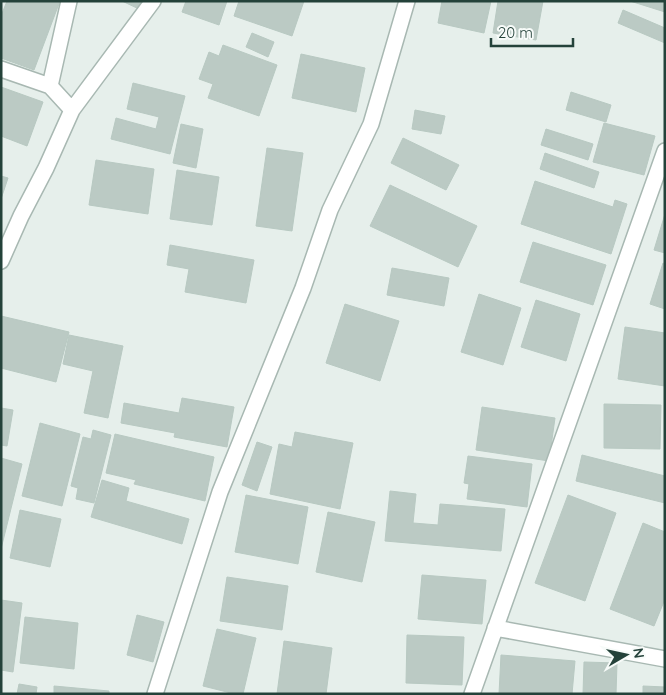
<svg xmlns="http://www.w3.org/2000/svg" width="666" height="695" font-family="Quicksand,sans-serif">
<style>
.building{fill:#bbcac4;stroke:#b8c9c2}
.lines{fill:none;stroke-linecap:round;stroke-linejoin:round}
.minor-casing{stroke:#a8b8b2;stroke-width:18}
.minor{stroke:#fff;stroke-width:15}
</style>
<rect width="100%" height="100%" fill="#e6efeb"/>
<path class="building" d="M7 1H60L34 70 1 58V16Z
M122 1H142L139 9Z
M186 1H227L219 25 182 12Z
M239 1H304L292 36 234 16Z
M442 1H491L484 33 438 23Z
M498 1H543L536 40 493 33Z
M630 1H665V12Z
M623 10 665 28V43L618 23Z
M252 33 274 42 268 57 246 47Z
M223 45 277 65 259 116 208 98 213 84 199 79 209 52 219 56Z
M301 54 365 68 356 112 292 98Z
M133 83 185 96 170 154 111 139 116 118 156 129 159 117 127 109Z
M1 87 43 102 27 146 1 136Z
M571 92 611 105 606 122 566 110Z
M415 110 445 116 441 134 412 129Z
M604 123 655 136 644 175 593 162Z
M181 124 203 129 196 168 173 163Z
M546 129 593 144 588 160 541 145Z
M403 138 459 165 446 190 391 163Z
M267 148 303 153 292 231 256 226Z
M545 153 599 172 594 188 540 169Z
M96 160 154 169 148 214 89 205Z
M177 170 219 177 212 225 170 219Z
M1 176 8 178 1 199Z
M535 181 613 207 615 200 627 204 611 254 521 224Z
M390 185 477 226 458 267 370 226Z
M665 214V253L654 250Z
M533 242 606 265 593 305 520 282Z
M170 245 254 260 246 303 185 292 189 269 167 265Z
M663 263 665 264V309L650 304Z
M392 268 449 278 444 306 387 295Z
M479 294 521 308 503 365 461 352Z
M536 300 580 314 566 361 521 347Z
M345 304 399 321 380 381 326 363Z
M1 316 69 332 56 382 1 368Z
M625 327 665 333V386L618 379Z
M69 335 123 346 108 418 84 413 93 371 63 364Z
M182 398 234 407 227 447 174 437 175 433 121 423 124 403 179 413Z
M604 404 661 405 660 449 604 448Z
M482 407 555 418 549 461 476 450Z
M1 408 13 410 7 446 1 445Z
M40 423 80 434 62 506 22 496Z
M93 430 111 435 94 503 76 499 78 488 71 486 83 437 91 439Z
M295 432 353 443 340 509 270 494 279 444 292 447Z
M115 434 214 457 205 501 134 484 136 480 106 473Z
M257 442 272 447 257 491 242 485Z
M582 455 665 476V503L576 481Z
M468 456 532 464 527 507 467 499 469 484 464 483Z
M1 458 22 464 1 549Z
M102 480 129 488 126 501 189 519 182 544 91 517Z
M390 491 416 494 413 523 438 525 440 504 505 509 501 551 385 541Z
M246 495 308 507 298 564 235 552Z
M568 495 616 513 585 601 535 583Z
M20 510 61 519 50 567 10 558Z
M328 512 375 522 362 582 316 572Z
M643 523 665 532V599L654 626 610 609Z
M422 575 486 580 482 624 418 619Z
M227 577 288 586 282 630 220 621Z
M1 600 22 603 13 672 1 670Z
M137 615 164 622 153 662 127 655Z
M25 617 78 623 74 669 20 663Z
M217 629 256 638 243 694H235L203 686Z
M407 635 464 637 462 685 406 683Z
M284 641 332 648 326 694H277Z
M501 655 575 661 572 694H499Z
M584 662 617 663 616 694H583Z
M19 684 37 687 36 694H17Z
M54 686 109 691V694H54Z
M643 686 665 687V694H643Z"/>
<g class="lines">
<g class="minor-casing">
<path id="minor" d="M69 1 50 86 72 110
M1 69 50 86
M1 261 21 216 46 168 72 110 153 1
M495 628 665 659
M155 694 220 492 303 288 330 210 371 124 407 1
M472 694 665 151"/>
</g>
<use href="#minor" class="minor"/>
</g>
<rect width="666" height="695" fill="none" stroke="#24423a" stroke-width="5"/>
<g transform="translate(626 655) rotate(81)" stroke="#f7fbf9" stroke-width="4" paint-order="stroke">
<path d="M0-4L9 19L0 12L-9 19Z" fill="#24423a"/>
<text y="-8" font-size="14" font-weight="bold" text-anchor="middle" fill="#24423a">N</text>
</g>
<path d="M491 38v8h82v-8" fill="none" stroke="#24423a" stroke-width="2.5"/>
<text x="498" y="38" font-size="15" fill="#24423a" stroke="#f7fbf9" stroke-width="4" paint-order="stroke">20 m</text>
</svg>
